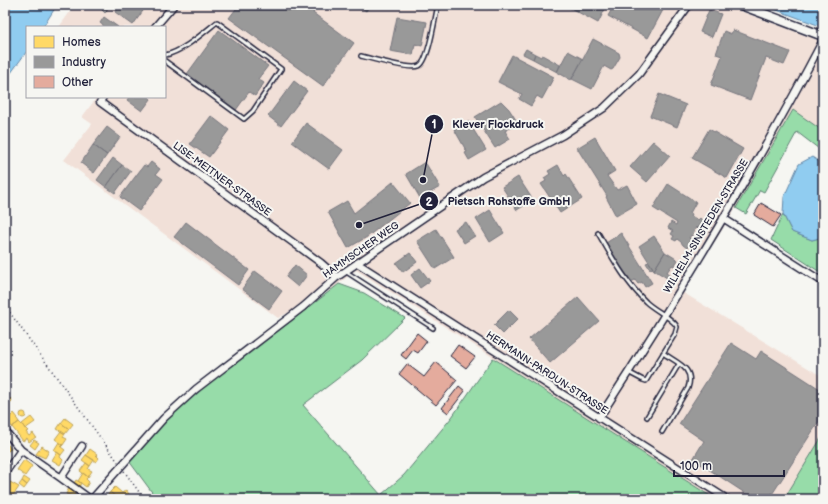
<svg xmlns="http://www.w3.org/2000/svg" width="828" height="504" font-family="'Balsamiq Sans',sans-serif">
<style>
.built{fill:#f1e0d8}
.green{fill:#97dca9;stroke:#5c7f72}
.water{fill:#90ccf0;stroke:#6488a8}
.homes{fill:#ffd966;stroke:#bda259}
.industry{fill:#999;stroke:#75757d}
.building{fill:#e4ab9d;stroke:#22223b}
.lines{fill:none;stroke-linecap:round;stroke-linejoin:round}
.service-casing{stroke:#22223b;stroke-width:6}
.minor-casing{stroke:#22223b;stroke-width:9}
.tertiary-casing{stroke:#22223b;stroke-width:11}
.path{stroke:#22223b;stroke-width:1.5;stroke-dasharray:1 3;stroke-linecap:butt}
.service{stroke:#f6f6f2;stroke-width:3}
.minor{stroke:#f6f6f2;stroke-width:6}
.tertiary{stroke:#f6f6f2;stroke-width:8}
.labels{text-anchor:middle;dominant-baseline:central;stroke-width:4;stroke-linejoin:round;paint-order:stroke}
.street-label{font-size:10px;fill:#22223b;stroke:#f6f6f2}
.leader{fill:none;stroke:#22223b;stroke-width:1.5}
.callout-dot{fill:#22223b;stroke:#f6f6f2;stroke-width:1.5}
.mark-label{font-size:12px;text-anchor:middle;font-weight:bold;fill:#fff}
.callout-label{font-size:11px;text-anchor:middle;font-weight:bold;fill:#22223b;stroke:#f6f6f2;stroke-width:4;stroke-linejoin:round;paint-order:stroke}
</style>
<rect width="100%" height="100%" fill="#f6f6f2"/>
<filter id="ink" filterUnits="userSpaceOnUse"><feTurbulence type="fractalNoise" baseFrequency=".025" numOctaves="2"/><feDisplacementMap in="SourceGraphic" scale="8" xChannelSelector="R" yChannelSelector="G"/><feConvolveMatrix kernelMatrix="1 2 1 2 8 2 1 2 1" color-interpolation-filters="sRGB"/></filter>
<g filter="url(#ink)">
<path class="built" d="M75 5H724L823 42V131L793 110 740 202 682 292 823 377V435L784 499H715L356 270 332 289 278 318 64 160 92 124 82 117 97 97H165V27H59Z"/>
<path class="green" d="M793 110 823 131V152L797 132 764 192 760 190 746 214 736 208Z
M783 214 792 232 812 240 823 237V274L771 240Z
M339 284 364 293 405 318 362 360 303 405 381 495 404 475 452 417 493 358 715 499H157L129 461 140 448 148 442 161 425 206 385 250 353Z
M823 435V499H784Z"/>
<path class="water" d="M5 5H57L43 27H27V51L5 81Z
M763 5H823V27Z
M812 157 823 164V237L812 240 792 232 783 214 784 197 799 164Z"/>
<path class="homes" d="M10 398 12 401 5 407V402Z
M6 411 10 417 14 413 18 418 17 419 19 422 12 427 5 418Z
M20 415a3 3 0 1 1 6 0a3 3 0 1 1-6 0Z
M31 417 35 422 25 429 22 424Z
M65 418 73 424 69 429 61 423Z
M19 422 28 431 26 432 29 436 33 433 36 437 29 442 27 438 23 441 12 427Z
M61 423 69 429 65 434 57 429Z
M61 431 65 434 63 437 67 439 63 445 55 439Z
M34 440 39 443 35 449 30 445Z
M5 441 11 449 5 453Z
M59 442 63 445 61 447 65 450 61 455 54 450Z
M42 446 49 451 45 458 36 454Z
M90 449 97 454 96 455 99 458 96 462 86 455Z
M57 452 61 455 60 457 63 460 60 465 52 460Z
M86 455 94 460 90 466 82 460Z
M24 460 32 466 25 476 17 470Z
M86 463 90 466 88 469 92 471 88 477 80 471Z
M83 473 88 477 86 479 89 482 86 487 78 481Z
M24 477 30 481 27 485 22 481Z
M76 480 81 483 79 487 74 483Z
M22 481 27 485 24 489 19 485Z
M10 482 19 487 12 497 5 493V490Z
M115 487 122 493 126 490 132 498 118 499 110 492Z
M69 488 76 493 73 497 66 494Z
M110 492 118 499H107L106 498Z
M5 493 12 497 11 499H5Z
M69 495 77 499H68Z"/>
<path class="industry" d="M100 5H108V8L105 13 101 9Z
M120 5H147L133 25 115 12Z
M239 5H303L310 10 314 5H319L313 13 354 43 323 86 229 18Z
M358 5H370L366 11Z
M565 5H607L598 23Z
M614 5H655L663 10 648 38 608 16Z
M709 10 721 14 712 37 700 32Z
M104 17 118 27H105L100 23Z
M397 17 427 22 422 46 415 44 413 55 390 51Z
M219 30 268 66 258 79 264 83 255 96 249 92 236 110 187 74Z
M733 30 790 52 784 65 766 58 750 100 711 85 722 56 716 54 724 31 731 34Z
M593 39 619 53 620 57 613 69 611 70 604 66 592 89 572 79Z
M526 49 535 54 533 59 523 54Z
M568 51 583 59 571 80 557 72Z
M535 54 541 57 542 55 560 65 557 72 533 59Z
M512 55 554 77 542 99 537 96 531 106 519 99 522 94 498 82Z
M294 81 307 91 281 126 268 116Z
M659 94 686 105 677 127 650 116Z
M129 97H149L151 99 142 111 127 100Z
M501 101 509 109 518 123 505 131 510 139 495 148 475 117Z
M211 116 229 130 209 157 190 144Z
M468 121 486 150 469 160 465 153 467 152 454 129Z
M306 123 343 150 329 169 292 142Z
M107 127 120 137 107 155 93 145Z
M709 129 743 149 727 178 692 158Z
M595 137 615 171 607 176 617 190 627 185 637 204 616 216 606 197 607 196 577 148Z
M653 141 670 156 647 182 630 167Z
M93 145 107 155 94 173 81 163Z
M113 158 122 165 106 187 97 180Z
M151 162 160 169 156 174 163 179 139 211 120 197 144 165 147 167Z
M425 162 440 187 420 198 406 174Z
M122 165 131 171 115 193 106 187Z
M558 165 564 176 566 174 582 199 560 213 541 184 546 181 544 178 550 174 548 171Z
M518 177 533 200 517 210 502 187Z
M393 182 410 203 367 237 348 248 328 212 347 201 354 213Z
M668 184 696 202 690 213 692 214 691 216 698 220 700 218 703 221 698 229 696 227 692 236 691 235 689 238 692 240 687 248 683 245 681 242 677 239 676 241 672 239 674 236 671 234 673 231 668 228 671 222 676 225 677 223 653 208Z
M490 210 504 233 490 242 476 219Z
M186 222 249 270 238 285 174 237Z
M466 222 475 236 464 243 455 229Z
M436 229 454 257 435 269 417 241Z
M621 233 652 283 645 287 642 282 638 284 635 280 631 282 606 243Z
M654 236 665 252 654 270 639 246Z
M665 252 678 260 674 266 672 265 667 272 670 274 667 278 654 270Z
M410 253 417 262 403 272 396 263Z
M649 262 653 268 650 269 646 263Z
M295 265 307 275 298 287 286 277Z
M420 268 430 281 420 288 411 275Z
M255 271 282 291 269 309 242 289Z
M578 297 599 321 550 363 529 339Z
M509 310 518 319 503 334 494 325Z
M731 343 756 359 761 351 823 391V415L769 499H754L693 459 704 441 679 424Z"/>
<path class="building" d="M761 203 781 215 773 227 754 215Z
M417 333 427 341 418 353 413 350 406 359 401 355Z
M458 345 475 357 466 368 450 356Z
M436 362 457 380 436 405 399 374 407 364 424 377Z
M459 386 465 391 448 413 442 408Z"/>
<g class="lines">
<g class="service-casing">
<path id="service" d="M165 55C182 52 203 33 217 22L281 69 253 111 244 119 165 61
M361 56C372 59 411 70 419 66 429 62 435 17 438 5
M598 233C612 257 626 283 646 302 654 310 674 319 677 327L675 334 646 381 643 380 628 372
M345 271 433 328
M647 417 679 364
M662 432 688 388C695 368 677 363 663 353"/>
</g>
<g class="minor-casing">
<path id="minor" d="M155 27 174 5
M103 97 100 102 321 263 337 277
M723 218 823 282
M357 263 727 499
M599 418C679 295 755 170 823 40
M5 431 21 450 61 478
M82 446 61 478 90 499
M5 473 21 450
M92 499 164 418 196 389 303 307 337 277 483 177 563 135 604 108 639 74 689 5"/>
</g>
<g class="tertiary-casing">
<path id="tertiary" d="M741 5 823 36"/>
</g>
<path class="path" d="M5 306 118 462
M124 471 144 499"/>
<use href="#service" class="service"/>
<use href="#minor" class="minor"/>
<use href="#tertiary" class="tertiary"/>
</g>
</g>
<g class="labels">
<g class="street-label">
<text transform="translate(222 179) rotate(36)">LISE-MEITNER-STRASSE</text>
<text transform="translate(706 226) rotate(-59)">WILHELM-SINSTEDEN-STRASSE</text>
<text transform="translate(361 250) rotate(-35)">HAMMSCHER WEG</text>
<text transform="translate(547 373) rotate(33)">HERMANN-PARDUN-STRASSE</text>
</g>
</g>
<path class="leader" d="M423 180L434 124M359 225L429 201"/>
<g class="callout-dot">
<circle cx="423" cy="180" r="4"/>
<circle cx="359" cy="225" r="4"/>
<circle cx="434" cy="124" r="10"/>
<circle cx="429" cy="201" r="10"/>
</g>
<g class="mark-label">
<text x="434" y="128">1</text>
<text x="429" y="206">2</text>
</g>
<g class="callout-label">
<text x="498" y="128">Klever Flockdruck</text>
<text x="509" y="205">Pietsch Rohstoffe GmbH</text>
</g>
<rect width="828" height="504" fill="none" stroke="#f6f6f2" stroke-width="20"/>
<rect x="10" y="10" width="808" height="484" fill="none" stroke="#22223b" stroke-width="1.5" filter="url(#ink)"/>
<rect x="26" y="26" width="140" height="72" fill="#f6f6f2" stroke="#a1a1a9"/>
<rect x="34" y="36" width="20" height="12" fill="#ffd966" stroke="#a1a1a9"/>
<text x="62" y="46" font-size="12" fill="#22223b">Homes</text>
<rect x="34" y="56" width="20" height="12" fill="#999999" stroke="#a1a1a9"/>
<text x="62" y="66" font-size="12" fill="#22223b">Industry</text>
<rect x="34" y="76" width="20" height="12" fill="#e4ab9d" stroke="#a1a1a9"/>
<text x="62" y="86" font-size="12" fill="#22223b">Other</text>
<path d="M674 470v6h110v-6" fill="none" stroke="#22223b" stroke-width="2"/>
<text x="680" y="470" font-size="12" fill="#22223b" stroke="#f6f6f2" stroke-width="3" paint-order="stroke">100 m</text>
</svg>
